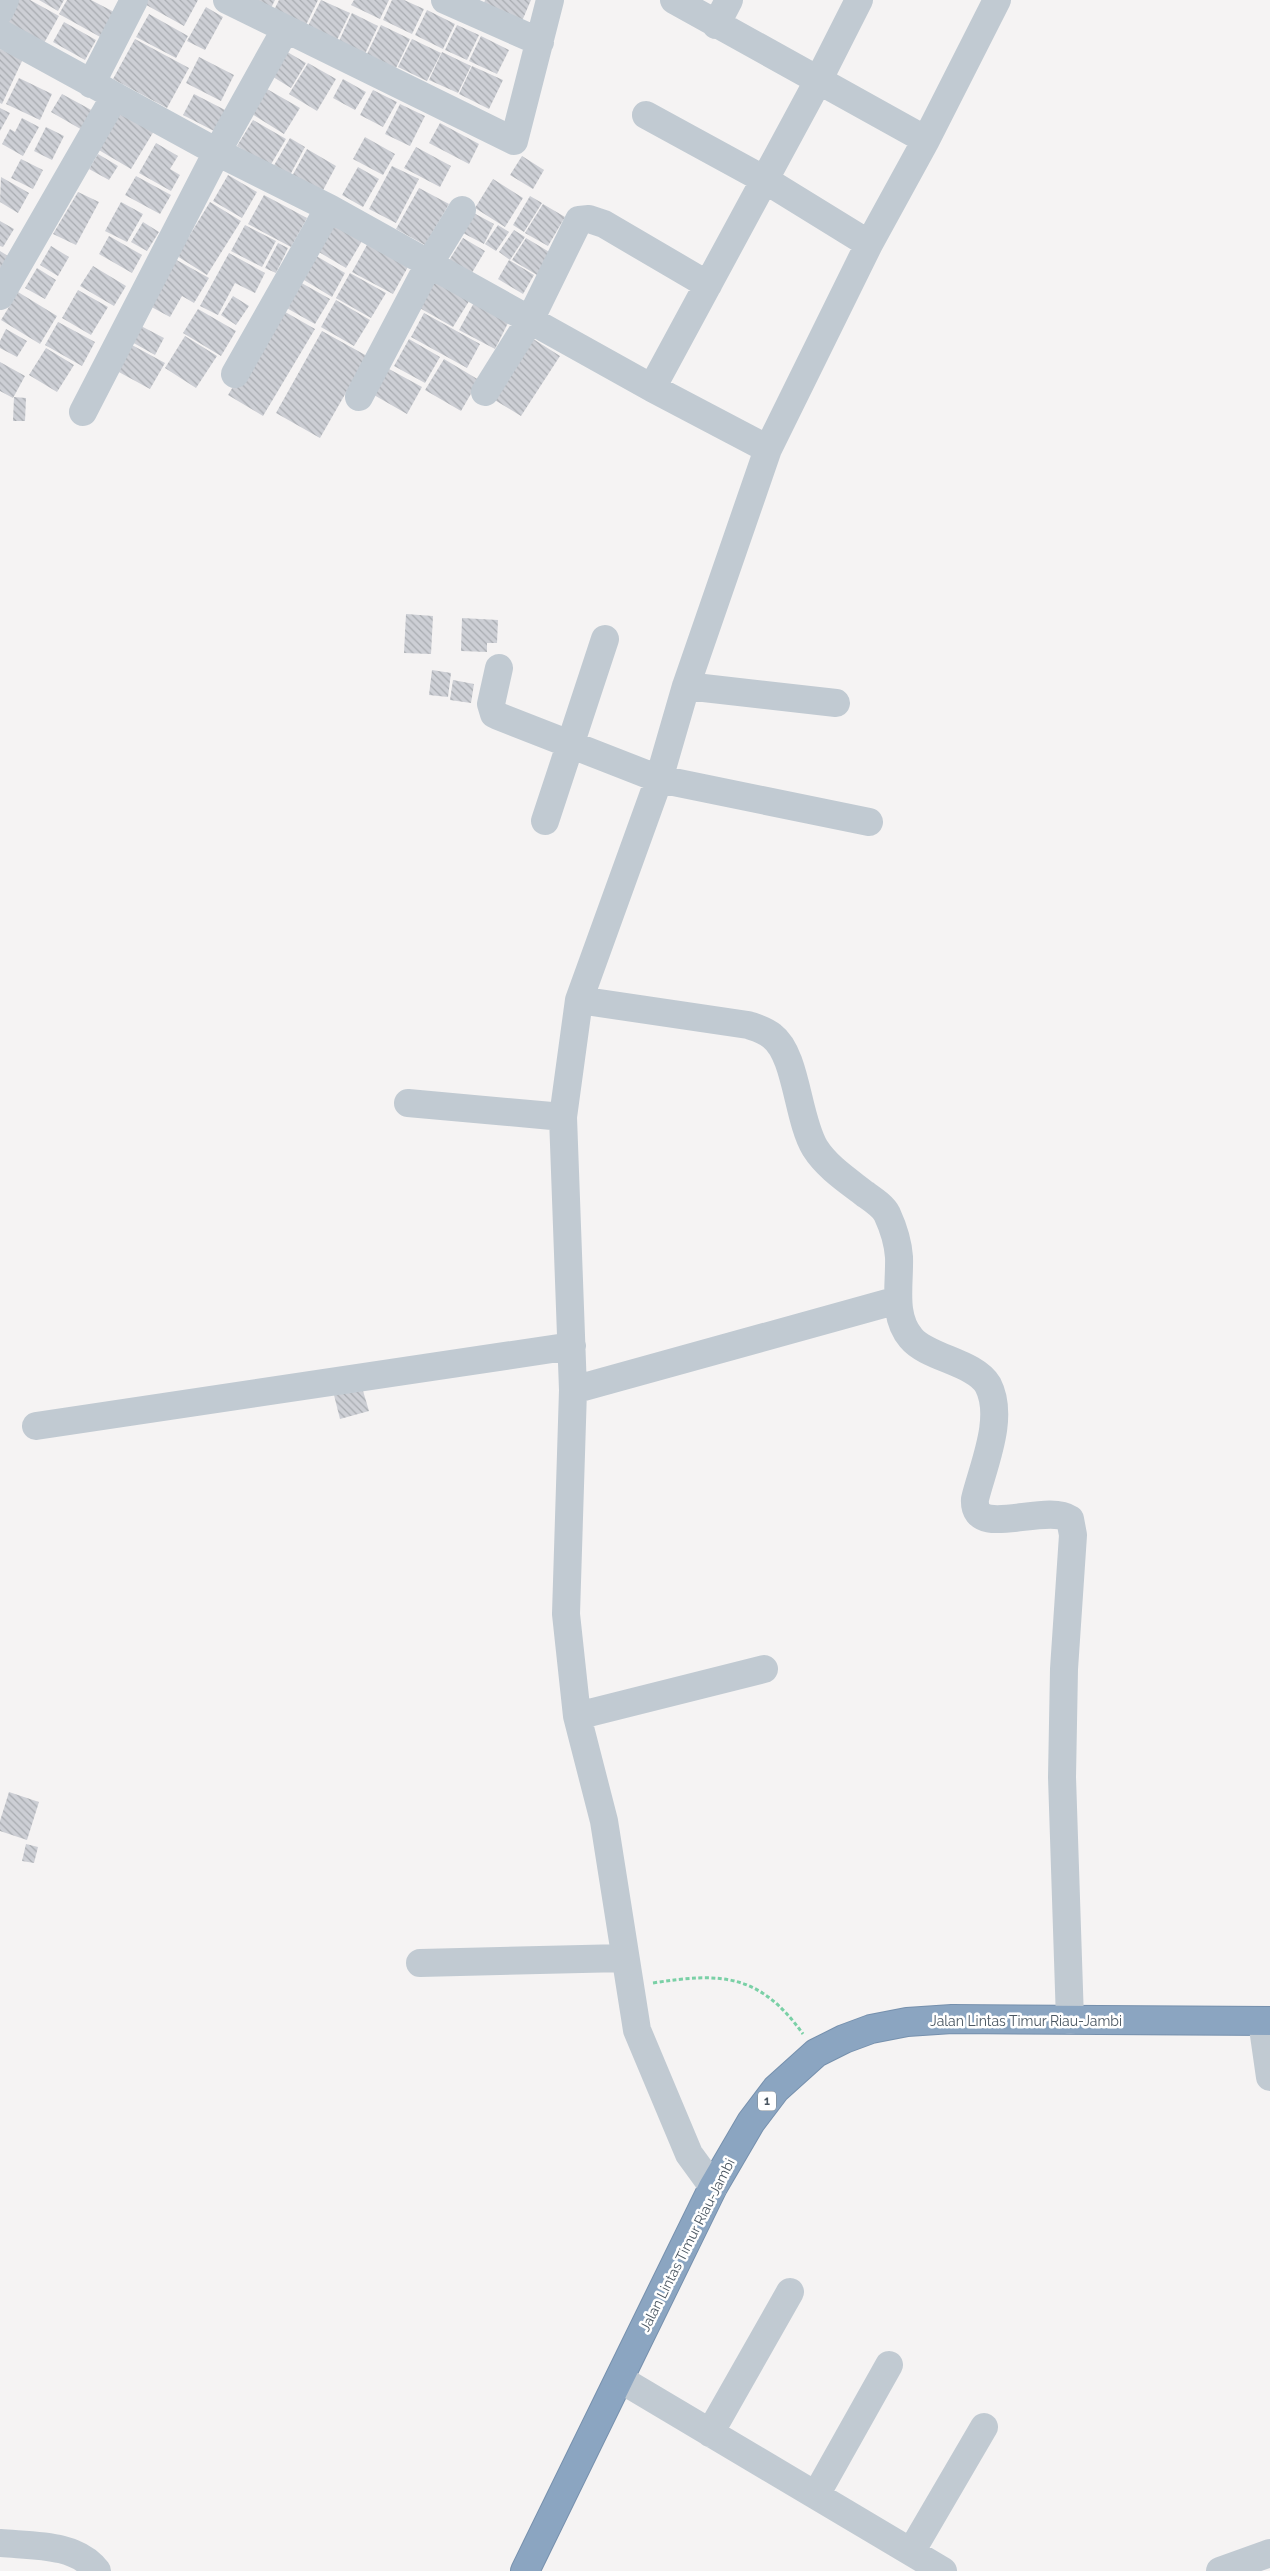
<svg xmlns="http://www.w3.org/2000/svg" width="1270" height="2571" font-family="Raleway,sans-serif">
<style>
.building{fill:url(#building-back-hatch)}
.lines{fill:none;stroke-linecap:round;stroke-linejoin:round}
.highway-casing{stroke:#7690ad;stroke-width:30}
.path{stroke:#7ad0a6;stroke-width:3;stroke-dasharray:4 2.5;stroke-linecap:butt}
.minor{stroke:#c1cad2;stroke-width:28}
.highway{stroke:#8ba5c1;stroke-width:28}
.labels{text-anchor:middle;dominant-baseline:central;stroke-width:5;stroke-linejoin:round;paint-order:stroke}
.shield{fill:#fff;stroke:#808990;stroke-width:1}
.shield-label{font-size:12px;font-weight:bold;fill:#4a5661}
.street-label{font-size:14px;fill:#4a5661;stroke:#fff}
</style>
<defs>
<pattern id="building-back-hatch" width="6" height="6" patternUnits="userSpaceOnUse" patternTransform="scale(1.25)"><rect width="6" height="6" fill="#cdcfd5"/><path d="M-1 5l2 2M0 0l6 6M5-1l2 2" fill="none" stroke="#a8abb0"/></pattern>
</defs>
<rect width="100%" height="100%" fill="#f5f3f3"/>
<path class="building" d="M15 0H30L59 16 43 45 2 23Z
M39 0H64L58 11Z
M67 0H91L116 13 102 38 59 14Z
M142 0H198L184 26 141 2Z
M255 0H275L271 8Z
M279 0H318L306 25 274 10Z
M321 0 350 13 337 40 308 26Z
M354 0H389L380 19 351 5Z
M392 0H404L424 9 412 34 383 20Z
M485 0H531L522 21 484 3Z
M206 7 223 17 205 50 187 41Z
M427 10 455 24 443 49 415 35Z
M352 13 378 26 365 54 339 41Z
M149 14 188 36 176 58 136 37Z
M64 22 96 40 85 60 53 42Z
M381 25 410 39 396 68 367 54Z
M457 25 479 35 467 60 445 50Z
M481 36 509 50 497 74 469 61Z
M135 39 189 68 167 108 113 79Z
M412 39 441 53 427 81 398 67Z
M0 49 23 59 2 104 0 103Z
M284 50 306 63 291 88 270 75Z
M442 52 471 66 458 93 429 80Z
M199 57 234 75 221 101 186 83Z
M308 63 336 79 317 111 289 94Z
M472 66 503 80 489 109 459 94Z
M19 78 52 94 40 120 6 104Z
M343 79 366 92 355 110 333 98Z
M267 89 300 108 284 134 252 114Z
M373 90 397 102 383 127 360 115Z
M62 94 95 112 84 131 51 112Z
M194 94 227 111 216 132 183 115Z
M400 104 425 116 410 146 385 134Z
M0 108 10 113 0 131Z
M115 109 154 131 131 169 92 146Z
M22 118 39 127 23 156 2 144 10 129 15 132Z
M253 120 286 139 270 166 237 146Z
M440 123 479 144 469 164 429 143Z
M46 127 64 136 52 160 34 151Z
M365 137 395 154 383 175 353 159Z
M290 138 305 147 289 177 273 167Z
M156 143 178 156 170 169 180 175 171 191 139 173Z
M416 147 451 166 440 187 404 168Z
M307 149 336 166 321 194 291 178Z
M98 154 118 166 109 180 89 169Z
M522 156 544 170 533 189 510 175Z
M21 159 43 170 33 189 11 178Z
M392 166 419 179 396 223 369 209Z
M358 167 379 179 363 207 342 195Z
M228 175 257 192 242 218 213 201Z
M136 176 171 195 160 214 125 195Z
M1 177 29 193 18 213 0 202Z
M493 179 523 198 505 227 475 208Z
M419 188 449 204 425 245 396 229Z
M78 192 99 202 76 245 53 234Z
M264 195 307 218 291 247 248 224Z
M530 196 542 203 524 232 513 225Z
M121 202 143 214 127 242 105 231Z
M210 202 241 221 207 275 177 256Z
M543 204 565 217 548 246 525 233Z
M472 212 494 224 484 244 461 232Z
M0 221 14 229 3 247 0 246Z
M329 221 362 241 346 268 312 248Z
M143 222 159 232 147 251 131 242Z
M245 225 276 241 262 267 231 251Z
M498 225 509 232 496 251 485 244Z
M514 230 525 237 510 260 499 252Z
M109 236 142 255 132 273 99 254Z
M463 238 485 251 470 276 448 262Z
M526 238 551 253 537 275 512 260Z
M278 243 288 248 276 273 265 268Z
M368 243 409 265 393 294 352 272Z
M51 246 69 257 58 276 40 265Z
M0 251 8 256 0 269Z
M229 253 265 273 255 293 235 283 218 315 200 306Z
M313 254 345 273 332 297 299 277Z
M173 258 209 278 194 303 182 296 170 317 146 304Z
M509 260 534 275 523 294 498 279Z
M93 266 126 286 114 306 80 286Z
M37 268 56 280 45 299 25 288Z
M350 273 386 293 371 318 336 298Z
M436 277 471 298 453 327 418 307Z
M298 281 330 299 315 324 283 306Z
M78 290 108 307 91 335 62 318Z
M18 292 57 316 40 344 1 320Z
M233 296 249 306 236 325 221 315Z
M476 299 511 317 495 349 459 330Z
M336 300 370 320 354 346 321 327Z
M198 309 236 331 221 356 183 333Z
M280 309 315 329 263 416 228 395Z
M424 313 480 344 467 368 411 337Z
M58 322 95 342 82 366 45 345Z
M141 326 164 338 155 355 132 342Z
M6 329 27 341 17 357 0 348V341Z
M322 331 367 356 320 438 276 413Z
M527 335 560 356 521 416 488 396Z
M185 336 217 356 196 388 165 368Z
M409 339 440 357 425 383 394 366Z
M132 345 165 363 150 389 117 371Z
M46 348 74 365 57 392 29 375Z
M444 359 479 380 461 411 425 390Z
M0 362 25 376 13 398 0 391Z
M389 369 422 387 407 414 374 395Z
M14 397 26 398 25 421H13Z
M406 614 433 616 431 654 404 653Z
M462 618 498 620 497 643H487V652L461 651Z
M432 670 451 673 448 697 429 695Z
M453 680 474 684 471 703 450 700Z
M361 1384 369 1411 340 1419 333 1391Z
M9 1792 39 1802 27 1840 0 1831V1821Z
M26 1844 38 1847 34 1863 22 1861Z"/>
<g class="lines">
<g class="highway-casing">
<path id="highway" d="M525 2571 713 2187 751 2122 776 2089 816 2053 844 2039 871 2029 907 2022 952 2019 1270 2021"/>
</g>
<path class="path" d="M653 1983C722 1972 760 1974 803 2034"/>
<path class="minor" d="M227 0 514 141 550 0
M445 0 540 42
M674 0 926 140
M0 11 5 0
M716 25 729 0
M0 33 217 152 329 208 652 388 768 449
M91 84 134 0
M646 115 765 180 869 244
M0 296 115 96
M235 374 329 208
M652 388 818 81 859 0
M485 392 530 320 579 220 589 219 604 224 708 285
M359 397 429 264 462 210
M83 412 217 152 285 30
M499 668 491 704 494 714 498 716 659 779 869 822
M686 686 836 703
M545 821 605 639
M579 1000 748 1025C757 1028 765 1030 772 1036 797 1055 797 1118 815 1148 827 1167 847 1180 865 1194 872 1199 883 1206 887 1214 893 1227 898 1243 899 1257 900 1284 892 1316 911 1338 927 1358 975 1362 988 1385 1005 1418 983 1466 975 1499 972 1541 1045 1502 1070 1519L1073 1535 1064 1669 1062 1777 1070 2020
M408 1103 563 1117
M573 1390 898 1300
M36 1426 572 1346
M577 1716 764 1669
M420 1963 624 1958
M1262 2021 1270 2077
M713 2187 689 2154 637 2030 604 1821 577 1716 566 1614 573 1390 563 1117 579 1000 659 779 686 686 768 449 869 244 926 140 997 0
M620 2379 943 2571
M710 2433 790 2292
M816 2495 889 2365
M0 2543C32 2546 76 2543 97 2571
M911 2552 984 2427
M1220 2571 1270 2553"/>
<use href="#highway" class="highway"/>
</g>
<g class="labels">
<rect class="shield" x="758" y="2091.5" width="18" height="19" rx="4"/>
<g class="shield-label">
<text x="767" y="2101">1</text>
</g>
<g class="street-label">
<text x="1026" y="2021">Jalan Lintas Timur Riau-Jambi</text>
<text transform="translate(687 2245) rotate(-63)">Jalan Lintas Timur Riau-Jambi</text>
</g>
</g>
</svg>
